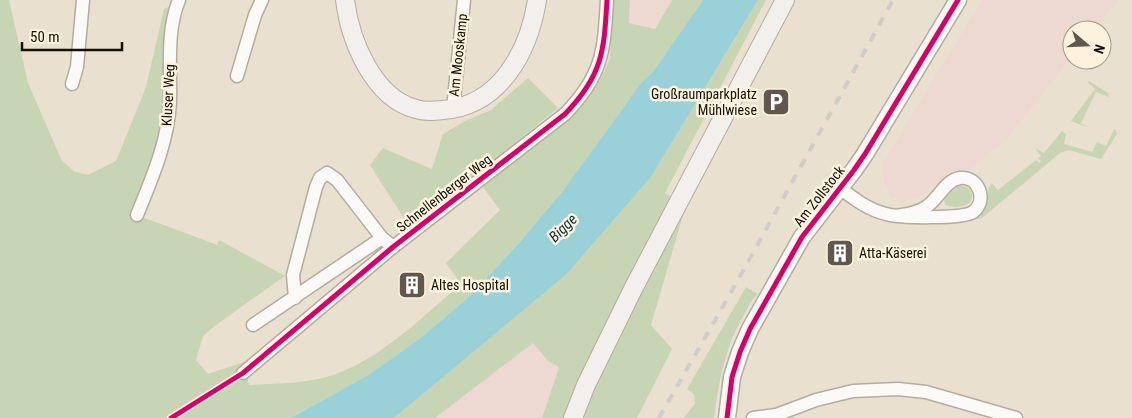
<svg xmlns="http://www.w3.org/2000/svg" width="1132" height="418" font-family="'Roboto Condensed',sans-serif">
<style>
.industrial{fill:#edd9d2}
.green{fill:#c7d5b4}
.water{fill:#9ad1d9}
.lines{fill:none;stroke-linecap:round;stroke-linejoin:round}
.minor-casing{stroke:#b4ac9f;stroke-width:15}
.tertiary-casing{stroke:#b4ac9f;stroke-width:19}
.secondary-casing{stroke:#b4ac9f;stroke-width:20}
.minor{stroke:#fcfaf8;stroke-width:12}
.tertiary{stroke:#fcfaf8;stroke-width:16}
.secondary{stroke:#f3efec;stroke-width:18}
.rail{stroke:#d0ccc7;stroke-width:4;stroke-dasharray:9 9;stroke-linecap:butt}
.cycleway-casing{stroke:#fdf2de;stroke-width:8}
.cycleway{stroke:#d6006c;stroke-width:5}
.labels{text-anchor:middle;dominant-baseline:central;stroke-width:5;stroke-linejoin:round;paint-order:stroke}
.street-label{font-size:14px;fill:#150f05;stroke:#fdf2de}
.poi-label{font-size:14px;fill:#150f05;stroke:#fdf2de;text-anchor:start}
.water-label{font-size:15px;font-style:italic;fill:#063038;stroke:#fdf2de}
</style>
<rect width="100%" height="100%" fill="#eae0cf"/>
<path class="industrial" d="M630 0H672L655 29 629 23Z
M982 0H1119L1094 30H1072V57L1006 140 968 171 964 170 952 172 927 192 905 202 890 197 884 182 882 164Z
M533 342 548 361 559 367 542 418H435Z"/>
<path class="green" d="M0 0H9L28 83 62 161 74 171 88 175 116 161 146 87 164 9 178 3 170 101 137 215 217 245 219 240 285 276 216 325 203 336 196 360 208 374 244 362 249 385C276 383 307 384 333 375 381 359 423 316 461 284L446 263 500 210 483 187 571 117 600 80 610 59 613 0H630L629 23 655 29 672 0H703L652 73 643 82 562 192 520 242 471 295 422 337 370 374 291 418H0Z
M758 0H766L665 193 686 205 651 325 672 349 637 418H542L559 367 548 361 533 343 435 418H394L566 275 651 177Z
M528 78 558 108 410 228 370 165 383 148 432 169 443 134 465 121 491 110Z
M1089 81 1108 93 1109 97 1096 92 1081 123 1090 128 1071 121 1095 89 1088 83Z
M1115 128 1117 134 1101 159 1069 150 1060 153 982 218 964 221C970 218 978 215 983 210 990 203 985 191 992 183L998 190 1036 160 1039 163 1041 161 1038 158 1041 156 1035 148 1044 153 1062 131 1066 134 1064 144 1092 152 1097 142 1106 146Z
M959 186C969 185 974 192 971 201 965 208 954 208 946 205L944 201C947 194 952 189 959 186Z
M746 287 758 294C752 299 749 306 745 313 725 346 719 381 714 418H684L695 403 694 394 687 389Z"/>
<path class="water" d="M703 0H758L651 177 566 275 394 418H291L370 374 422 337 471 295 520 242 562 192 643 81 652 73Z"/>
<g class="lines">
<g class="minor-casing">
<path id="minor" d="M237 76 255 15 262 0
M72 84 77 67 83 0
M453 109 464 0
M840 188C854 199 869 210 886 214 899 218 963 219 973 212 988 201 979 176 960 178 945 180 938 200 926 207 918 213 907 214 897 216
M137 215C152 178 168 142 170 102 171 68 166 32 179 0
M295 298 293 275 316 187 320 178 327 173 337 180 382 238 393 247
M253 325 382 238
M243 373 393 247 565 114C603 75 604 51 607 0
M753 418 776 415 816 400 853 391 898 389 926 392 1016 418"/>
</g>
<g class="tertiary-casing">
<path id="tertiary" d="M727 418 732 377 740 352 750 329 802 237 854 170 865 154 958 0"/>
</g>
<g class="secondary-casing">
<path id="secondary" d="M345 0C350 40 373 98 416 109 425 112 434 111 443 110 500 106 529 51 537 0
M573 418 586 385 634 287 785 0"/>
</g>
<use href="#minor" class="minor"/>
<use href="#tertiary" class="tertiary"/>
<use href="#secondary" class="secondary"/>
<path class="rail" d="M659 418 738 280 893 0"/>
<g class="cycleway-casing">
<path id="cycleway" d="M171 418 243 373 393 247 565 114C603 75 604 51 607 0
M727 418 732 377 740 352 750 329 802 237 854 170 865 154 958 0"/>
</g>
<use href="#cycleway" class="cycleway"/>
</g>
<defs>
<g id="parking-square" transform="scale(1.4375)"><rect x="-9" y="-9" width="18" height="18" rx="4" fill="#60584c" stroke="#fdf2de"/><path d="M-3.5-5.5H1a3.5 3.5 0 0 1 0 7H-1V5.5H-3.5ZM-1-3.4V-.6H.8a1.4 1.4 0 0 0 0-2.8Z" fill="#fff"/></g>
<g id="building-square" transform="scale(1.4375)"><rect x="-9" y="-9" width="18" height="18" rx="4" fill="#60584c" stroke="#fdf2de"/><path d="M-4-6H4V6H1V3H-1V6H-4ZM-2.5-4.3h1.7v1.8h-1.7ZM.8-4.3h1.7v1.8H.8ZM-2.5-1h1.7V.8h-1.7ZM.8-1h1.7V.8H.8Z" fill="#fff"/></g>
</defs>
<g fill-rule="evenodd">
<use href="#parking-square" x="776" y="102"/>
<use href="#building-square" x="840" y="253"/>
<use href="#building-square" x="412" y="285"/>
</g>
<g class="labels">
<g class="street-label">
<text transform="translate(458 55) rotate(-84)">Am Mooskamp</text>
<text transform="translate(168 95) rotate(-87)">Kluser Weg</text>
<text transform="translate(444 193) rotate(-38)">Schnellenberger Weg</text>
<text transform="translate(819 196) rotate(-52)">Am Zollstock</text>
</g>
<g class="poi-label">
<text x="757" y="94" text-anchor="end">Großraumparkplatz<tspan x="757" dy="16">Mühlwiese</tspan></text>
<text x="859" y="253">Atta-Käserei</text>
<text x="431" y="285">Altes Hospital</text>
</g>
<g class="water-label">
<text transform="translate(563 228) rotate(-45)">Bigge</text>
</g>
</g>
<g transform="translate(1087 45) rotate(109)"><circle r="24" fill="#fdf2de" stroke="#a09787"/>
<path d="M0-4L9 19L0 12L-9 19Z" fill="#60584c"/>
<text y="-8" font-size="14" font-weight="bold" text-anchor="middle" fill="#150f05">N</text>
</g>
<path d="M22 42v8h100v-8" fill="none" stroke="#150f05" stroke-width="2.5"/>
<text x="30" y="42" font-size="15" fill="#150f05" stroke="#fdf2de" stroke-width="4" paint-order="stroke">50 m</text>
</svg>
